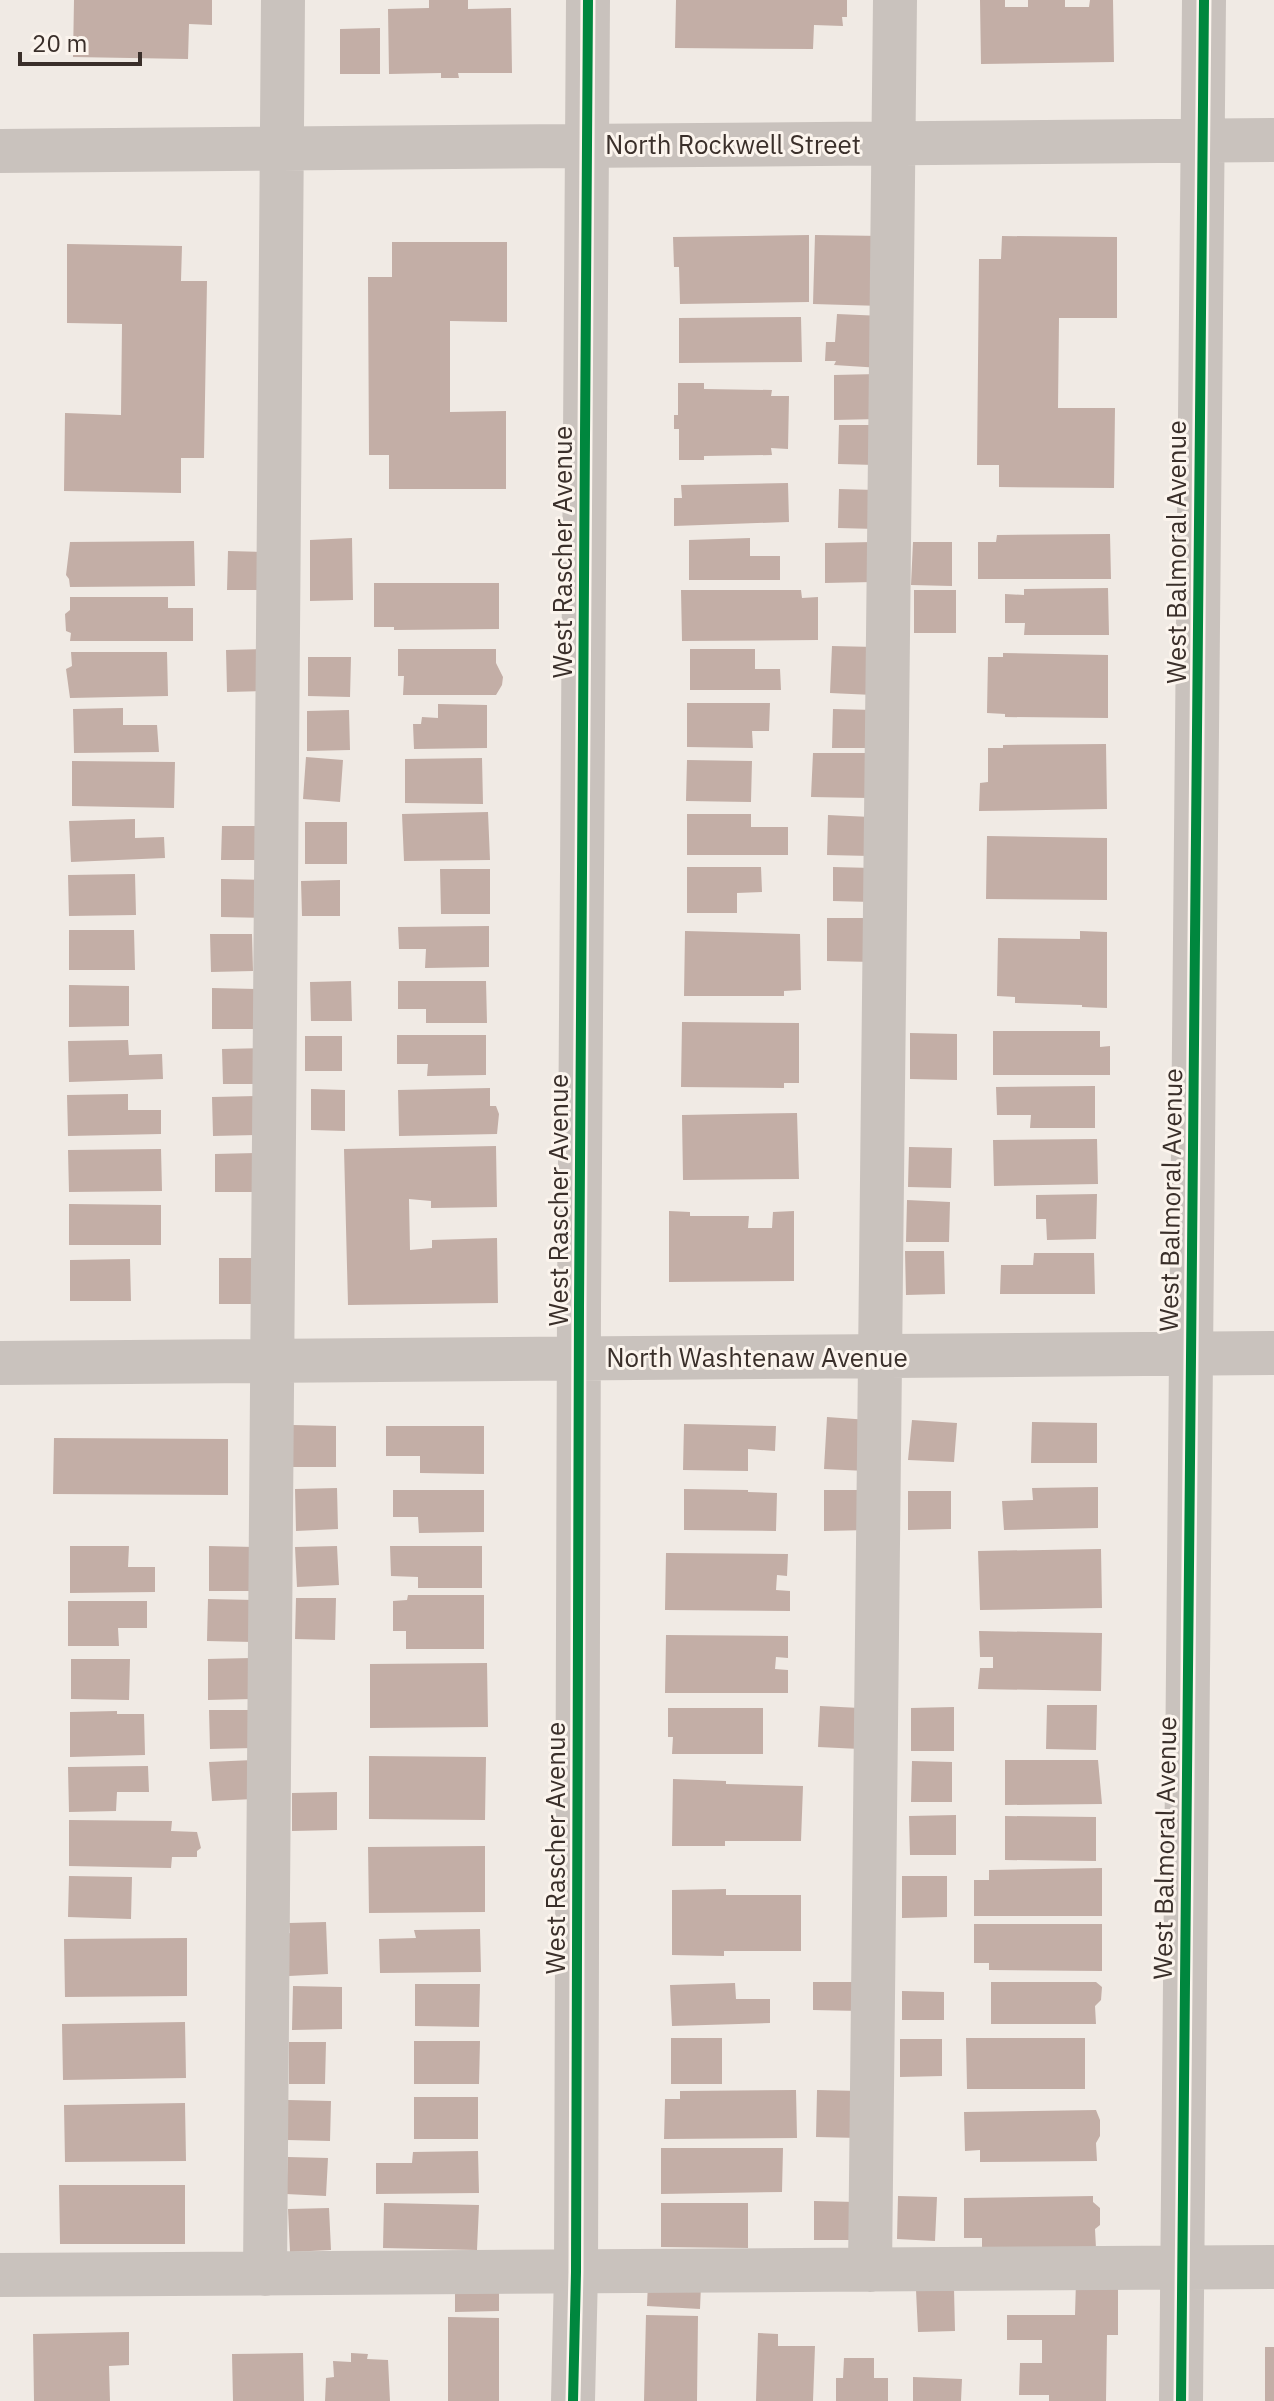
<svg xmlns="http://www.w3.org/2000/svg" width="1274" height="2401" font-family="'IBM Plex Sans',sans-serif">
<style>
.building{fill:#c3aea6}
.lines{fill:none;stroke-linecap:round;stroke-linejoin:round}
.minor{stroke:#c9c2bd;stroke-width:44}
.cycleway-casing{stroke:#fbf4ed;stroke-width:15}
.cycleway{stroke:#00873e;stroke-width:10}
.labels{text-anchor:middle;dominant-baseline:central;stroke-width:6;stroke-linejoin:round;paint-order:stroke}
.street-label{font-size:26px;fill:#3a2f2a;stroke:#fbf4ed}
</style>
<rect width="100%" height="100%" fill="#f0eae4"/>
<path class="building" d="M74 0H212V25L189 24 188 59 73 57Z
M429 0H468V9L511 8 512 73H458L459 78H441V73L389 74 388 9 429 8Z
M676 0H847V17H842L843 26 814 25 813 49 675 48Z
M980 0H1005V7H1028V0H1065V7H1089L1090 0H1113L1114 62 981 64Z
M380 28V74H340V29Z
M809 235V302L680 304 679 267H674L673 237Z
M815 235 883 236 882 306 813 304Z
M1002 236 1117 237V318H1059L1058 408H1115L1114 488 999 487V465H977L979 259H1001Z
M392 242H507V322L450 321V412L506 411V489H389V455H369L368 277H392Z
M67 244 182 246 181 281H207L204 458H181V493L64 491 65 413 121 415 122 324 67 323Z
M837 314 883 316 881 368 834 365 836 361H825L826 342H835Z
M801 317 802 362 679 363V318Z
M878 374V419L834 420V375Z
M678 383H704V389L772 390 771 396H789L788 449 771 448 772 455 704 456V460H679V429H674V415H678Z
M839 425H876L875 465 838 464Z
M788 483 789 522 674 526V498H682L681 485Z
M839 489 876 490V529L838 528Z
M1110 534 1111 579H978V542H996L997 535Z
M352 538 353 600 310 601V540Z
M750 538V556H780V580H689V540Z
M194 541 195 586 70 587 69 579 66 575 70 542Z
M872 542 873 582 825 583V543Z
M913 542H952V586L911 585Z
M228 551 265 552V590H227Z
M374 583H499V629L394 630V627H374Z
M1108 588 1109 635H1024L1025 623H1005V594L1024 595V589Z
M681 590H801L802 598 818 597V640L682 641Z
M914 590H956V633H914Z
M70 597H168V608H193V641H70L71 633 66 631 65 614 70 610Z
M832 646 875 647 873 695 830 693Z
M265 649V691L227 692 226 650Z
M398 649H496V663L503 677 502 685 496 695H403L404 676H398Z
M690 649H755V669H780L781 690H690Z
M71 652H167L168 696 70 698 66 669 72 666Z
M1003 653 1108 655V718L1005 717V714L987 713 988 657H1003Z
M308 657H351L350 697 308 696Z
M687 703H770L769 731H752L753 748 687 747Z
M438 704 487 705V748L414 749 413 724H421L422 717 438 718Z
M123 708V725H157L159 752 74 753 73 709Z
M833 709 874 710V748H832Z
M349 710 350 750 307 751V711Z
M1106 744 1107 809 979 811 980 783 988 782V748H1003V745Z
M813 753H869L870 798 811 797Z
M306 757 343 760 340 802 303 799Z
M482 758 483 804 405 803V759Z
M687 760 752 761 751 802 686 801Z
M72 761 175 762 174 808 72 806Z
M488 812 490 860 404 861 402 814Z
M687 814H751V827H788V855H687Z
M828 815 871 817 870 856 827 855Z
M135 819V838L164 837 165 858 71 862 69 821Z
M305 822H347V864H305Z
M222 826H265L264 860H221Z
M987 836 1107 838V900L986 899Z
M687 867H761L762 892 737 893V913H687Z
M833 867 873 868 872 902 833 901Z
M440 869H490V914H441Z
M135 874 136 915 69 916 68 875Z
M221 879 263 880 262 918 221 917Z
M340 880V916H302L301 881Z
M827 918H874L873 962 827 961Z
M489 926V967L425 968 426 949H399L398 927Z
M69 930H134L135 970H69Z
M685 931 800 934 801 990 784 991V996H684Z
M1080 931 1107 932V1008L1082 1007V1005L1015 1003V997L997 996 998 938 1080 939Z
M210 934H252L253 971 211 972Z
M351 981 352 1021H311L310 982Z
M398 981H486L487 1023H426V1009H398Z
M69 985 129 986V1026L69 1027Z
M212 988 256 989V1029H212Z
M682 1022 799 1023V1083H784V1088L681 1087Z
M993 1031H1100V1047L1110 1046V1075H993Z
M910 1033 957 1034V1080L910 1079Z
M397 1035H486V1075L427 1076 428 1064H397Z
M305 1036H342V1071H305Z
M128 1040 129 1055 162 1054 163 1079 69 1082 68 1041Z
M262 1048V1084H223L222 1049Z
M1095 1086V1128H1030L1031 1115H997L996 1087Z
M490 1088V1106H496L499 1114 497 1134 399 1136 398 1090Z
M311 1089 345 1090V1131L311 1130Z
M128 1094V1110H161V1134L68 1136 67 1095Z
M256 1096 257 1135 213 1136 212 1097Z
M797 1113 799 1179 683 1180 682 1115Z
M1097 1139 1098 1184 994 1186 993 1140Z
M496 1146 497 1207 431 1208V1201L409 1199 410 1250 432 1248V1240L497 1238 498 1303 348 1305 344 1149Z
M909 1147 952 1148 951 1188 908 1187Z
M161 1149 162 1191 69 1192 68 1150Z
M257 1153V1192H215V1154Z
M1097 1194 1096 1239 1047 1240 1046 1219H1036V1195Z
M907 1200 950 1202 949 1242H906Z
M69 1204 161 1205V1245H69Z
M669 1211 690 1212V1216H749L748 1228H772L773 1212 794 1211V1281L669 1282Z
M905 1251H944L945 1294 906 1295Z
M1034 1253H1094L1095 1294H1000L1001 1265H1033Z
M219 1258H261L260 1304H219Z
M130 1259 131 1301H70V1260Z
M827 1417 869 1420 866 1471 824 1469Z
M912 1420 957 1423 954 1462 908 1460Z
M1032 1422 1097 1423V1463H1031Z
M684 1424 776 1426 775 1451 748 1449V1471L683 1470Z
M293 1425 336 1426V1467H293Z
M386 1426H484V1474L420 1473V1456H386Z
M54 1438 228 1439V1495L53 1494Z
M1098 1487V1528L1004 1530 1002 1501 1033 1500 1032 1488Z
M337 1488 338 1529 296 1531 295 1489Z
M684 1489 748 1490V1492L777 1493 776 1531 684 1530Z
M393 1490H484V1532L419 1533 418 1517H393Z
M824 1490H867L868 1530 824 1531Z
M908 1491H951V1529L908 1530Z
M70 1546H129L128 1567H155V1592L70 1593Z
M209 1546 255 1547 254 1591H209Z
M337 1546 339 1585 297 1587 295 1547Z
M390 1546H482V1588H418V1577L391 1576Z
M1101 1549 1102 1608 980 1610 978 1551Z
M666 1553 788 1554 787 1576 777 1575 776 1590 790 1591V1611L665 1610Z
M408 1595H484V1649H406V1631H393V1601L407 1600Z
M296 1598H336L335 1640 295 1639Z
M208 1599 254 1600 253 1642 207 1641Z
M68 1601H147V1628H118L119 1646H68Z
M979 1631 1102 1633 1101 1691 978 1689 980 1668H993V1657H980Z
M666 1635 788 1636V1658L776 1657 775 1669 788 1670V1693H665Z
M251 1658 253 1699 208 1700V1659Z
M71 1659H130L129 1700 71 1699Z
M487 1663 488 1727 370 1728V1664Z
M1047 1705H1097L1096 1750 1046 1749Z
M820 1706 860 1708V1749L818 1747Z
M954 1707V1751H911V1708Z
M668 1708H763V1754H672L673 1737H668Z
M209 1710H254V1748L210 1749Z
M117 1711V1714H144L145 1755 70 1757V1712Z
M369 1756 486 1757 485 1820 369 1819Z
M253 1760 254 1799 212 1801 209 1762Z
M1005 1760H1098L1102 1804 1005 1805Z
M912 1761 952 1762V1802H911Z
M148 1766 149 1792H117L116 1811 69 1812 68 1767Z
M673 1779 726 1781V1784L803 1786 801 1841H725V1846H672Z
M337 1792V1830L292 1831V1793Z
M956 1815V1855H910L909 1816Z
M1005 1816 1096 1817V1861L1005 1860Z
M69 1820 172 1821 171 1831 197 1832 201 1848 197 1851V1857H172L171 1868 69 1866Z
M485 1846V1912L369 1913 368 1847Z
M1102 1868V1916H974V1880H989V1870Z
M69 1876 132 1877 131 1919 68 1917Z
M902 1876H947V1917L902 1918Z
M726 1889V1895H801V1951H724V1956L672 1955V1890Z
M326 1922 328 1974 289 1976 287 1934 290 1933 289 1923Z
M974 1924H1102V1971L989 1970V1963H974Z
M480 1929 481 1972 380 1973 379 1939 416 1938 414 1930Z
M187 1938V1996L65 1997 64 1939Z
M813 1982H860V2011L813 2010Z
M991 1982H1096L1102 1987 1101 2000 1095 2006 1096 2024H991Z
M735 1983 736 1999H770V2023L672 2026 670 1985Z
M415 1984H480L479 2027 415 2026Z
M293 1986 342 1987V2029L292 2030Z
M902 1991 944 1992V2020H902Z
M185 2022 186 2078 63 2080 62 2024Z
M671 2038H722V2084H671Z
M966 2038H1085V2089H967Z
M900 2039H942V2076L900 2077Z
M414 2041H480L479 2084H414Z
M289 2042H326L325 2084H289Z
M796 2090 797 2138 664 2139 665 2099H680V2091Z
M817 2090 860 2091 859 2138 816 2137Z
M414 2097H478V2139H414Z
M288 2100 331 2101 330 2141 287 2140Z
M185 2103 186 2161 65 2162 64 2105Z
M1096 2110 1100 2120V2136L1096 2143 1097 2161 980 2162V2150L965 2151 964 2112Z
M661 2148H783L782 2192 661 2194Z
M478 2151 479 2193 376 2194V2163H412L413 2152Z
M288 2157 328 2158 326 2196 286 2194Z
M59 2185H185V2244H60Z
M898 2196 937 2197 935 2241 897 2239Z
M1093 2196V2202L1100 2208V2225L1095 2229 1096 2248 982 2249V2238H964V2198Z
M814 2201 856 2202V2240H814Z
M384 2203 479 2205 477 2250 383 2248Z
M661 2203H748V2248L661 2247Z
M329 2208 331 2250 290 2252 288 2209Z
M1076 2281 1118 2282V2335H1107L1106 2401H1049V2395H1019L1020 2363H1042V2340H1007V2315H1075Z
M648 2283 701 2285 700 2309 647 2306Z
M499 2285V2311L455 2312V2286Z
M954 2288 955 2331 918 2332 916 2290Z
M646 2315 698 2316 697 2401H644Z
M448 2317 499 2318V2401H448Z
M129 2332V2365L109 2366 110 2401H34L33 2334Z
M758 2333 778 2334V2346H815L813 2401H756Z
M1265 2347H1274V2401H1265Z
M303 2353 304 2401H233L232 2354Z
M351 2353 368 2354 367 2359 388 2360 390 2401H325L326 2378 334 2377 333 2361 351 2362Z
M844 2358H874V2378H888V2401H836V2378H843Z
M913 2377 962 2379 961 2401H913Z"/>
<g class="lines">
<path class="minor" d="M0 151 1274 140
M0 1363 1274 1353
M870 2270 895 0
M265 2274 283 0
M0 2275 1274 2267
M573 2401 576 2272 579 1307 588 0
M1181 2401 1204 0"/>
<g class="cycleway-casing">
<path id="cycleway" d="M573 2401 576 2272 579 1307 588 0
M1181 2401 1204 0"/>
</g>
<use href="#cycleway" class="cycleway"/>
</g>
<g class="labels">
<g class="street-label">
<text x="733" y="144">North Rockwell Street</text>
<text transform="translate(562 552) rotate(-90)">West Rascher Avenue</text>
<text transform="translate(1176 552) rotate(-90)">West Balmoral Avenue</text>
<text transform="translate(558 1200) rotate(-90)">West Rascher Avenue</text>
<text transform="translate(1170 1200) rotate(-89)">West Balmoral Avenue</text>
<text x="757" y="1357">North Washtenaw Avenue</text>
<text transform="translate(555 1848) rotate(-90)">West Rascher Avenue</text>
<text transform="translate(1164 1848) rotate(-89)">West Balmoral Avenue</text>
</g>
</g>
<path d="M20 52v12h120v-12" fill="none" stroke="#3a2f2a" stroke-width="4"/>
<text x="32" y="52" font-size="24" fill="#3a2f2a" stroke="#fbf4ed" stroke-width="6" paint-order="stroke">20 m</text>
</svg>
